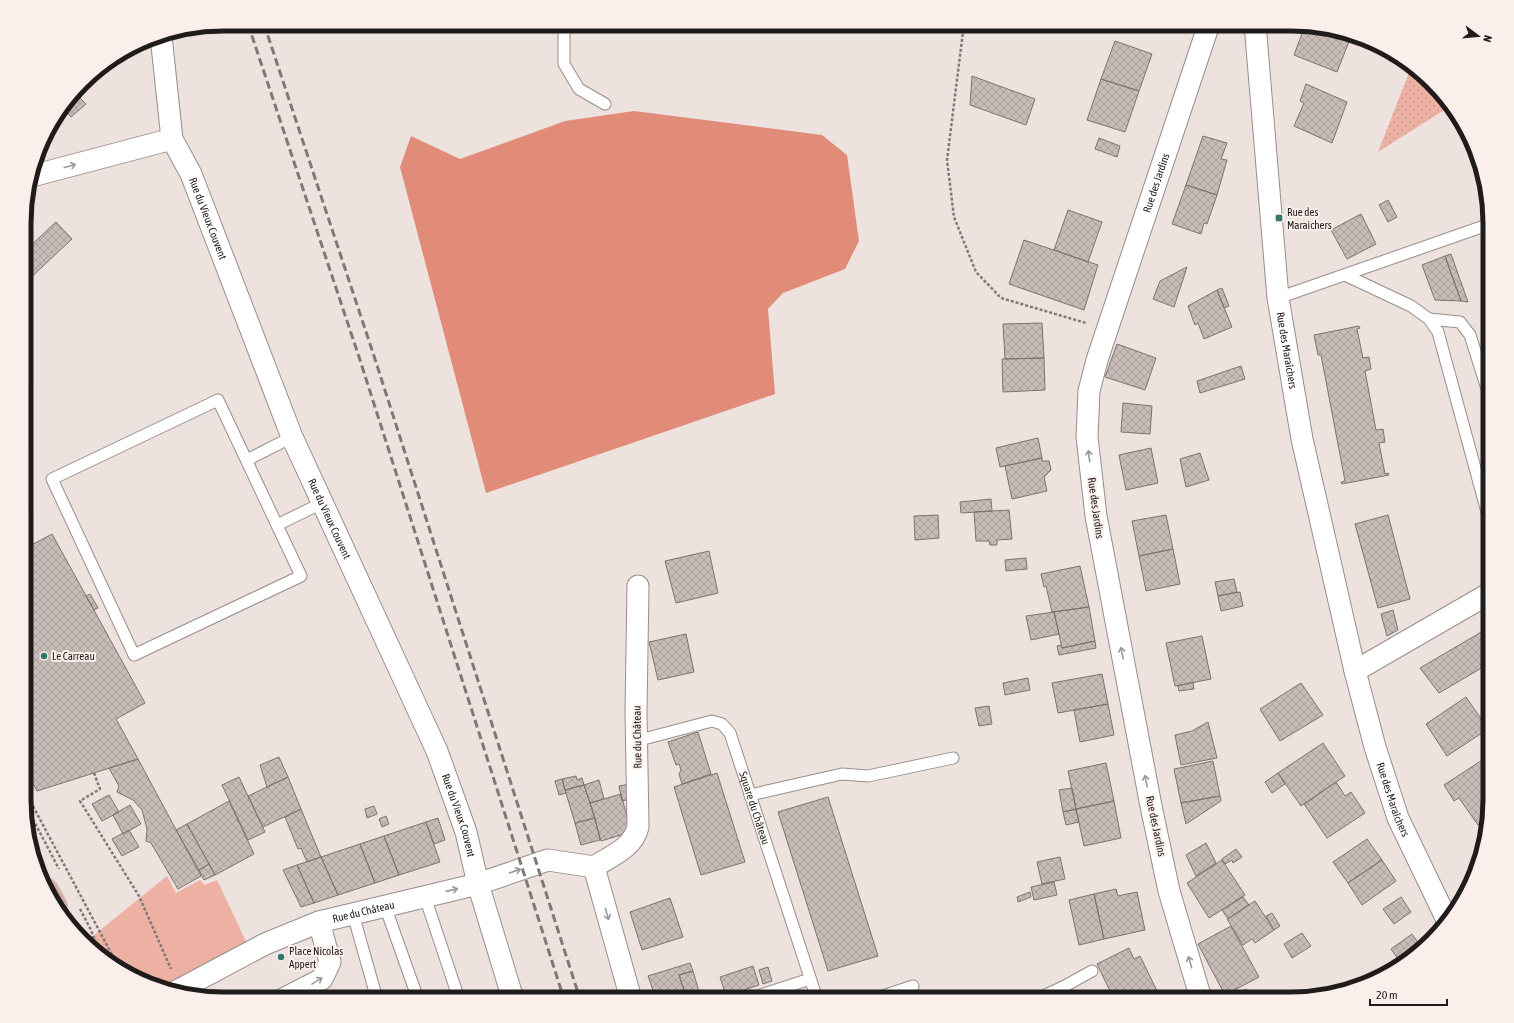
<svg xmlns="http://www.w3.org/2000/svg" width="1514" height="1023" font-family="'Asap Condensed',sans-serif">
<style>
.grass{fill:url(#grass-dots)}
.park{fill:#ecb1a3}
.water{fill:#e08c79}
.building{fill:url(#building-cross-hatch);stroke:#7d726f}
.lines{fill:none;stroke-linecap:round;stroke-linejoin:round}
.service-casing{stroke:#998d8b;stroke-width:13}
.minor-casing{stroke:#998d8b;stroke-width:23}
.primary-casing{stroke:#c5c4c4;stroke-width:24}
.path{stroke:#817978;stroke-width:2.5;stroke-dasharray:3 2;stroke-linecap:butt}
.service{stroke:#fff;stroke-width:11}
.minor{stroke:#fff;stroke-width:21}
.primary{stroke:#d7aba1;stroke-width:22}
.rail{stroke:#807877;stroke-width:3;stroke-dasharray:8 4;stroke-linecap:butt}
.oneway{stroke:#9b9998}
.poi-dot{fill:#31786e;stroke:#fbefec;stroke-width:1.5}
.labels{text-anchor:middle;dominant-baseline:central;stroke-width:4;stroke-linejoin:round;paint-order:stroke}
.street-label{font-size:11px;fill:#201c1b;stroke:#fbefec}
.poi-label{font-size:11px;fill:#201c1b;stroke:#fbefec;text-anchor:start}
.rim{fill:none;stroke:#201c1b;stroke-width:5}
</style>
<defs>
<pattern id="grass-dots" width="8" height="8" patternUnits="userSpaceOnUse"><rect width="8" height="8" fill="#ecb1a3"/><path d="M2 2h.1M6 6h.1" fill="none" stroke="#ca988c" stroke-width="1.8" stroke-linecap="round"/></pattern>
<pattern id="building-cross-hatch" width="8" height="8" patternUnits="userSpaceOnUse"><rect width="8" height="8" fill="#c7bbb8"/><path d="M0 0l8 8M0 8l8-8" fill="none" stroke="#aba09e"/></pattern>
</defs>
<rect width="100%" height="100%" fill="#eee2df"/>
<path class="grass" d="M1412 65 1449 107 1378 152Z"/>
<path class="park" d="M167 876 176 893 200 880 204 885 217 880 251 952 164 989 102 958 88 940Z"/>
<path class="water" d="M634 111 822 135 847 155 859 241 845 269 783 293 768 309 775 394 486 493 400 167 411 136 460 159 565 121Z"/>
<path class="building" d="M890 24H918L917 29Z
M1298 24 1352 34 1337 72 1294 55 1303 31 1297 28Z
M1115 41 1152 54 1139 91 1101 79Z
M972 76 1035 99 1026 125 970 105Z
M1101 79 1139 91 1125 132 1087 120Z
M1306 84 1347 102 1332 143 1294 126 1304 103 1300 101Z
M76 94 86 104 71 117 64 109Z
M1203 136 1227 143 1221 159 1227 160 1217 195 1186 185Z
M1099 138 1120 146 1117 157 1095 149Z
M1186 185 1217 195 1207 224 1204 223 1201 234 1172 224Z
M1388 200 1397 217 1388 222 1379 205Z
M1068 210 1102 222 1088 262 1054 250Z
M1361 214 1376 244 1347 259 1331 230Z
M56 222 72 239 26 282V250Z
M1024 240 1098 265 1084 310 1009 284Z
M1451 254 1468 302 1461 301 1445 256Z
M1445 256 1461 301 1435 300 1422 265Z
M1187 267 1174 307 1153 299 1160 281Z
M1222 288 1229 306 1224 308 1217 290Z
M1217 290 1232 327 1204 339 1198 323 1195 325 1188 306Z
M1042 323 1044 358 1005 359 1003 324Z
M1359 326 1360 328 1357 329 1363 358 1369 357 1371 369 1365 371 1376 430 1383 429 1385 442 1379 443 1385 474 1388 473 1389 475 1342 484 1341 482 1345 481 1321 355H1318L1314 335Z
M1117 344 1156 358 1145 390 1105 377Z
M1044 358 1045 390 1003 392 1002 359Z
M1241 366 1245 379 1200 393 1197 381Z
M1123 403 1152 406 1150 434 1121 432Z
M1038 438 1042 458 1000 467 996 448Z
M1151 448 1158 483 1126 490 1119 455Z
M1200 453 1209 480 1186 487 1180 459Z
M1042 458V461H1049L1051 470 1044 477 1047 491 1012 499 1005 466Z
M991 499 992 511 961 513 960 502Z
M1009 510 1012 539 997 540V545H990L989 541H976L974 512Z
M938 515 939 538 915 540 914 516Z
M1166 515 1173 549 1139 556 1132 521Z
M1388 515 1410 599 1378 608 1355 524Z
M52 534 145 703 116 719 138 759 37 791 26 770V750L28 748 26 743V548Z
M1173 549 1180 584 1146 591 1139 556Z
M709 551 718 593 676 603 665 561Z
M1026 558 1027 569 1006 571 1005 560Z
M1080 566 1089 607 1052 612 1046 586 1044 587 1041 574Z
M1234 579 1237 592 1218 596 1215 582Z
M1240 592 1243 606 1221 611 1218 596Z
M90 594 98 608 94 610 86 596Z
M1089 607 1095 641 1062 648 1054 612Z
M1393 610 1398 630 1387 636 1381 614Z
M1054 612 1059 634 1031 640 1026 616Z
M1483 631 1490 642V663L1439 693 1420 668Z
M686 634 694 672 658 680 649 642Z
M1202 636 1211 679 1175 686 1166 643Z
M1095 641 1096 648 1059 655 1057 646 1061 645 1062 648Z
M1102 674 1108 704 1058 713 1052 683Z
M1028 678 1030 690 1005 695 1003 683Z
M1193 682 1194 689 1179 691 1178 686Z
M1301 683 1323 715 1280 741 1260 709Z
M1466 697 1488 729 1447 756 1426 724Z
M1108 704 1114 735 1080 742 1074 710Z
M989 706 992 724 979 726 975 708Z
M1208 722 1217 758 1181 765 1175 735 1192 731Z
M698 732 711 774 682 784 679 774 681 770 679 764 676 765 668 742Z
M1323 743 1345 776 1301 806 1278 773Z
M1490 755V813L1489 818 1478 825 1459 798 1454 801 1444 785Z
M279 757 288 777 267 787 260 765Z
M138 759 201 876 178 889 151 843 146 841 147 829 142 810 133 800 117 792 119 786 109 768Z
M1213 761 1220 796 1181 803 1174 769Z
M1106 763 1114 801 1076 809 1068 771Z
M717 773 745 862 701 875 674 787Z
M1278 773 1285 784 1272 793 1265 782Z
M576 776 577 780 582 778 584 785 565 790 562 779Z
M239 777 265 832 248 840 222 785Z
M288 777 301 809 263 827 248 796Z
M562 779 566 793 559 795 555 781Z
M599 780 604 799 590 803 584 785Z
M1336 782 1345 796 1351 792 1365 813 1327 838 1304 804Z
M630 784V799L622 801 619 786Z
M584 785 595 818 575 823 565 790Z
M1072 788 1076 809 1063 812 1059 790Z
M621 794 631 832 601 841 590 803Z
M109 795 119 812 102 821 92 804Z
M1220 796 1221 801 1186 824 1181 803Z
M828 797 878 956 828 971 778 812Z
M229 801 254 854 215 875 187 824Z
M1114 801 1121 838 1084 846 1076 809Z
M130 805 141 824 123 834 113 815Z
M374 806 377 814 367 818 365 809Z
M301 809 321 857 307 862 301 848 298 849 285 817Z
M1076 809 1079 822 1066 825 1063 812Z
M386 816 389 824 382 827 379 819Z
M438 818 445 840 434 844 426 822Z
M595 818 600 840 581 845 575 823Z
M426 822 440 862 399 875 384 836Z
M187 824 209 864 199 870 176 830Z
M129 830 139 847 122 856 112 839Z
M384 836 399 875 375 883 360 844Z
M1367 839 1382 860 1348 883 1333 862Z
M1206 843 1216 863 1196 876 1186 855Z
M360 844 375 883 338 895 321 857Z
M1236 849 1242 857 1233 863 1232 860 1225 864 1222 859Z
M321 857 338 895 314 903 297 865Z
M1060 857 1065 879 1042 884 1037 862Z
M1222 860 1245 895 1209 918 1187 883Z
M1382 860 1396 881 1362 905 1348 883Z
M209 864 215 875 204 880 199 870Z
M297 865 314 903 301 907 283 870Z
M1054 882 1057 895 1034 900 1031 887Z
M1116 889 1118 896 1137 892 1145 930 1104 939 1094 894Z
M1030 892 1031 897 1018 902 1017 897Z
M1094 894 1104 939 1079 945 1069 900Z
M1243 897 1249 905 1228 919 1222 910Z
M1401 897 1411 912 1394 924 1383 909Z
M670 898 683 937 642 950 630 912Z
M1255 901 1274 930 1255 943 1252 939 1243 945 1227 919Z
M1272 913 1280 926 1274 930 1266 916Z
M1231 926 1259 977 1225 995 1198 944Z
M1302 933 1311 946 1292 958 1284 944Z
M1412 934 1421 947 1400 962 1391 949Z
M1129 948 1134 959 1140 956 1161 999H1094L1110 991 1097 964Z
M690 963 693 971 679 975 687 999H656L648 976Z
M753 966 759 985 726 996 720 977Z
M768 967 772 981 763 984 759 970Z
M693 971 700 995 687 999 679 975Z
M1246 989 1251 999H1226Z"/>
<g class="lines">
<g class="service-casing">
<g id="service">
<path d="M569 24 564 33V64L579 89 605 104"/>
<path d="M1345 275 1411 306 1429 319 1438 332 1490 523"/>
<path d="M1278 298 1490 224"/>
<path d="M1429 319 1460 322 1470 335 1490 398"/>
<path d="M218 400 301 576 134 655 52 479Z"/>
<path d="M247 460 292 437"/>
<path d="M277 525 322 503"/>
<path id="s1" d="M636 741 712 721 722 724 730 733 817 999"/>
<path d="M750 795 842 774 868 776 953 758"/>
<path d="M425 897 459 999"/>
<path d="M385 906 418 999"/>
<path d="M353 914 377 999"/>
<path d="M1063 987 1092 971"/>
<path d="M748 999 810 979"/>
<path d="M874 999 913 986"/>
<path d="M1037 999 1063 987 1068 999"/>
</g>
</g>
<g class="minor-casing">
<g id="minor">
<path id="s2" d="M1255 24 1278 298 1302 439 1355 671 1375 747 1398 818 1448 922"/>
<path id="s3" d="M161 36 172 139 191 174 292 437 437 751 466 832 478 884 513 999"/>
<path d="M32 176 172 139"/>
<path d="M1355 671 1490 593"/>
<path d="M594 867C611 856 633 848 638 827L636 712 638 586"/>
<path id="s4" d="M175 992 265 944 319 922 478 884 548 860 594 867 631 999"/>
<path d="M283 999 322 979 330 962 319 922"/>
<path id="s5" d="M1201 999 1169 891 1151 806 1096 516 1087 437 1089 391 1097 360 1209 24"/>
</g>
</g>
<g class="primary-casing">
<path id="primary" d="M47 890 56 906"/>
</g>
<path class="path" d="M964 24 947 160 954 217 976 272 1001 298 1086 323
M94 773 100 789 80 801 139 896 171 969
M26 793 118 966
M26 806 59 869
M80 909 91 930 100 956"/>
<use href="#service" class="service"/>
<use href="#minor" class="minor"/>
<use href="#primary" class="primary"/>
<path class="rail" d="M248 24 360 360 564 999
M264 24 374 356 580 999"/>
</g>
<defs><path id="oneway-shaft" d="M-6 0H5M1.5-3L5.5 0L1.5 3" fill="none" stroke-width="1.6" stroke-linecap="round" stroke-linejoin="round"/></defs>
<g class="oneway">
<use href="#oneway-shaft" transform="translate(70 166) rotate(-15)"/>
<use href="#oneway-shaft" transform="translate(1089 456) rotate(-97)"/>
<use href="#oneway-shaft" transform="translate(1122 653) rotate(-101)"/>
<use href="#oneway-shaft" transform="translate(1146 781) rotate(-101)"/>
<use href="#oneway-shaft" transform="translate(515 871) rotate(-19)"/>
<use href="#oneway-shaft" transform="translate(452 890) rotate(-13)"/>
<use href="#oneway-shaft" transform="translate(607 914) rotate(74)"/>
<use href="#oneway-shaft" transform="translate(1190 962) rotate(-106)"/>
<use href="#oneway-shaft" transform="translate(317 981) rotate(-31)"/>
</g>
<g class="poi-dot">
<rect x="1275" y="214" width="8" height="8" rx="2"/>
<circle cx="44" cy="656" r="4"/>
<circle cx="281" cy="957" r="4"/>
</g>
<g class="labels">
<g class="street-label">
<text stroke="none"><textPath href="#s5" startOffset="839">Rue des Jardins</textPath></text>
<text stroke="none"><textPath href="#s3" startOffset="191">Rue du Vieux Couvent</textPath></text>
<text stroke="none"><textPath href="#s2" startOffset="328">Rue des Maraîchers</textPath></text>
<text transform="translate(1096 508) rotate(82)">Rue des Jardins</text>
<text stroke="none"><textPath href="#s3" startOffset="515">Rue du Vieux Couvent</textPath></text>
<text transform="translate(637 737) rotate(-91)">Rue du Château</text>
<text stroke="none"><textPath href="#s2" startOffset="790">Rue des Maraîchers</textPath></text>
<text stroke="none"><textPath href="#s1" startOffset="180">Square du Château</textPath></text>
<text stroke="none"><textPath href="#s3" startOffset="839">Rue du Vieux Couvent</textPath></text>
<text transform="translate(1156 826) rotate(78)">Rue des Jardins</text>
<text stroke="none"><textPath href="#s4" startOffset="206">Rue du Château</textPath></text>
</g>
<g class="poi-label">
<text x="1287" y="212">Rue des<tspan x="1287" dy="13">Maraichers</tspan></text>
<text x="52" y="656">Le Carreau</text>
<text x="289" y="951">Place Nicolas<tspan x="289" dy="13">Appert</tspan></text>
</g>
</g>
<path d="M0 0H1514V1023H0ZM223 31H1291A192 192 0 0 1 1483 223V800A192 192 0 0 1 1291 992H223A192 192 0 0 1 31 800V223A192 192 0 0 1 223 31Z" fill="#fbefec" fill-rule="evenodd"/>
<path class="rim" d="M223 31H1291A192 192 0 0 1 1483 223V800A192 192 0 0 1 1291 992H223A192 192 0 0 1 31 800V223A192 192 0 0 1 223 31Z"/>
<g transform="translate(1478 36) rotate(106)" stroke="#fbefec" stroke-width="3" paint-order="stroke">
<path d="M0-3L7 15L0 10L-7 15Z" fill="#201c1b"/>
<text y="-6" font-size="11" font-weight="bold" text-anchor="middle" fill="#201c1b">N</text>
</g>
<path d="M1370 999v6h77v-6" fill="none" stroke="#201c1b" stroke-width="2"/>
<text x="1376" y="999" font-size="12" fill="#201c1b" stroke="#fbefec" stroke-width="3" paint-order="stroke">20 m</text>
</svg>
